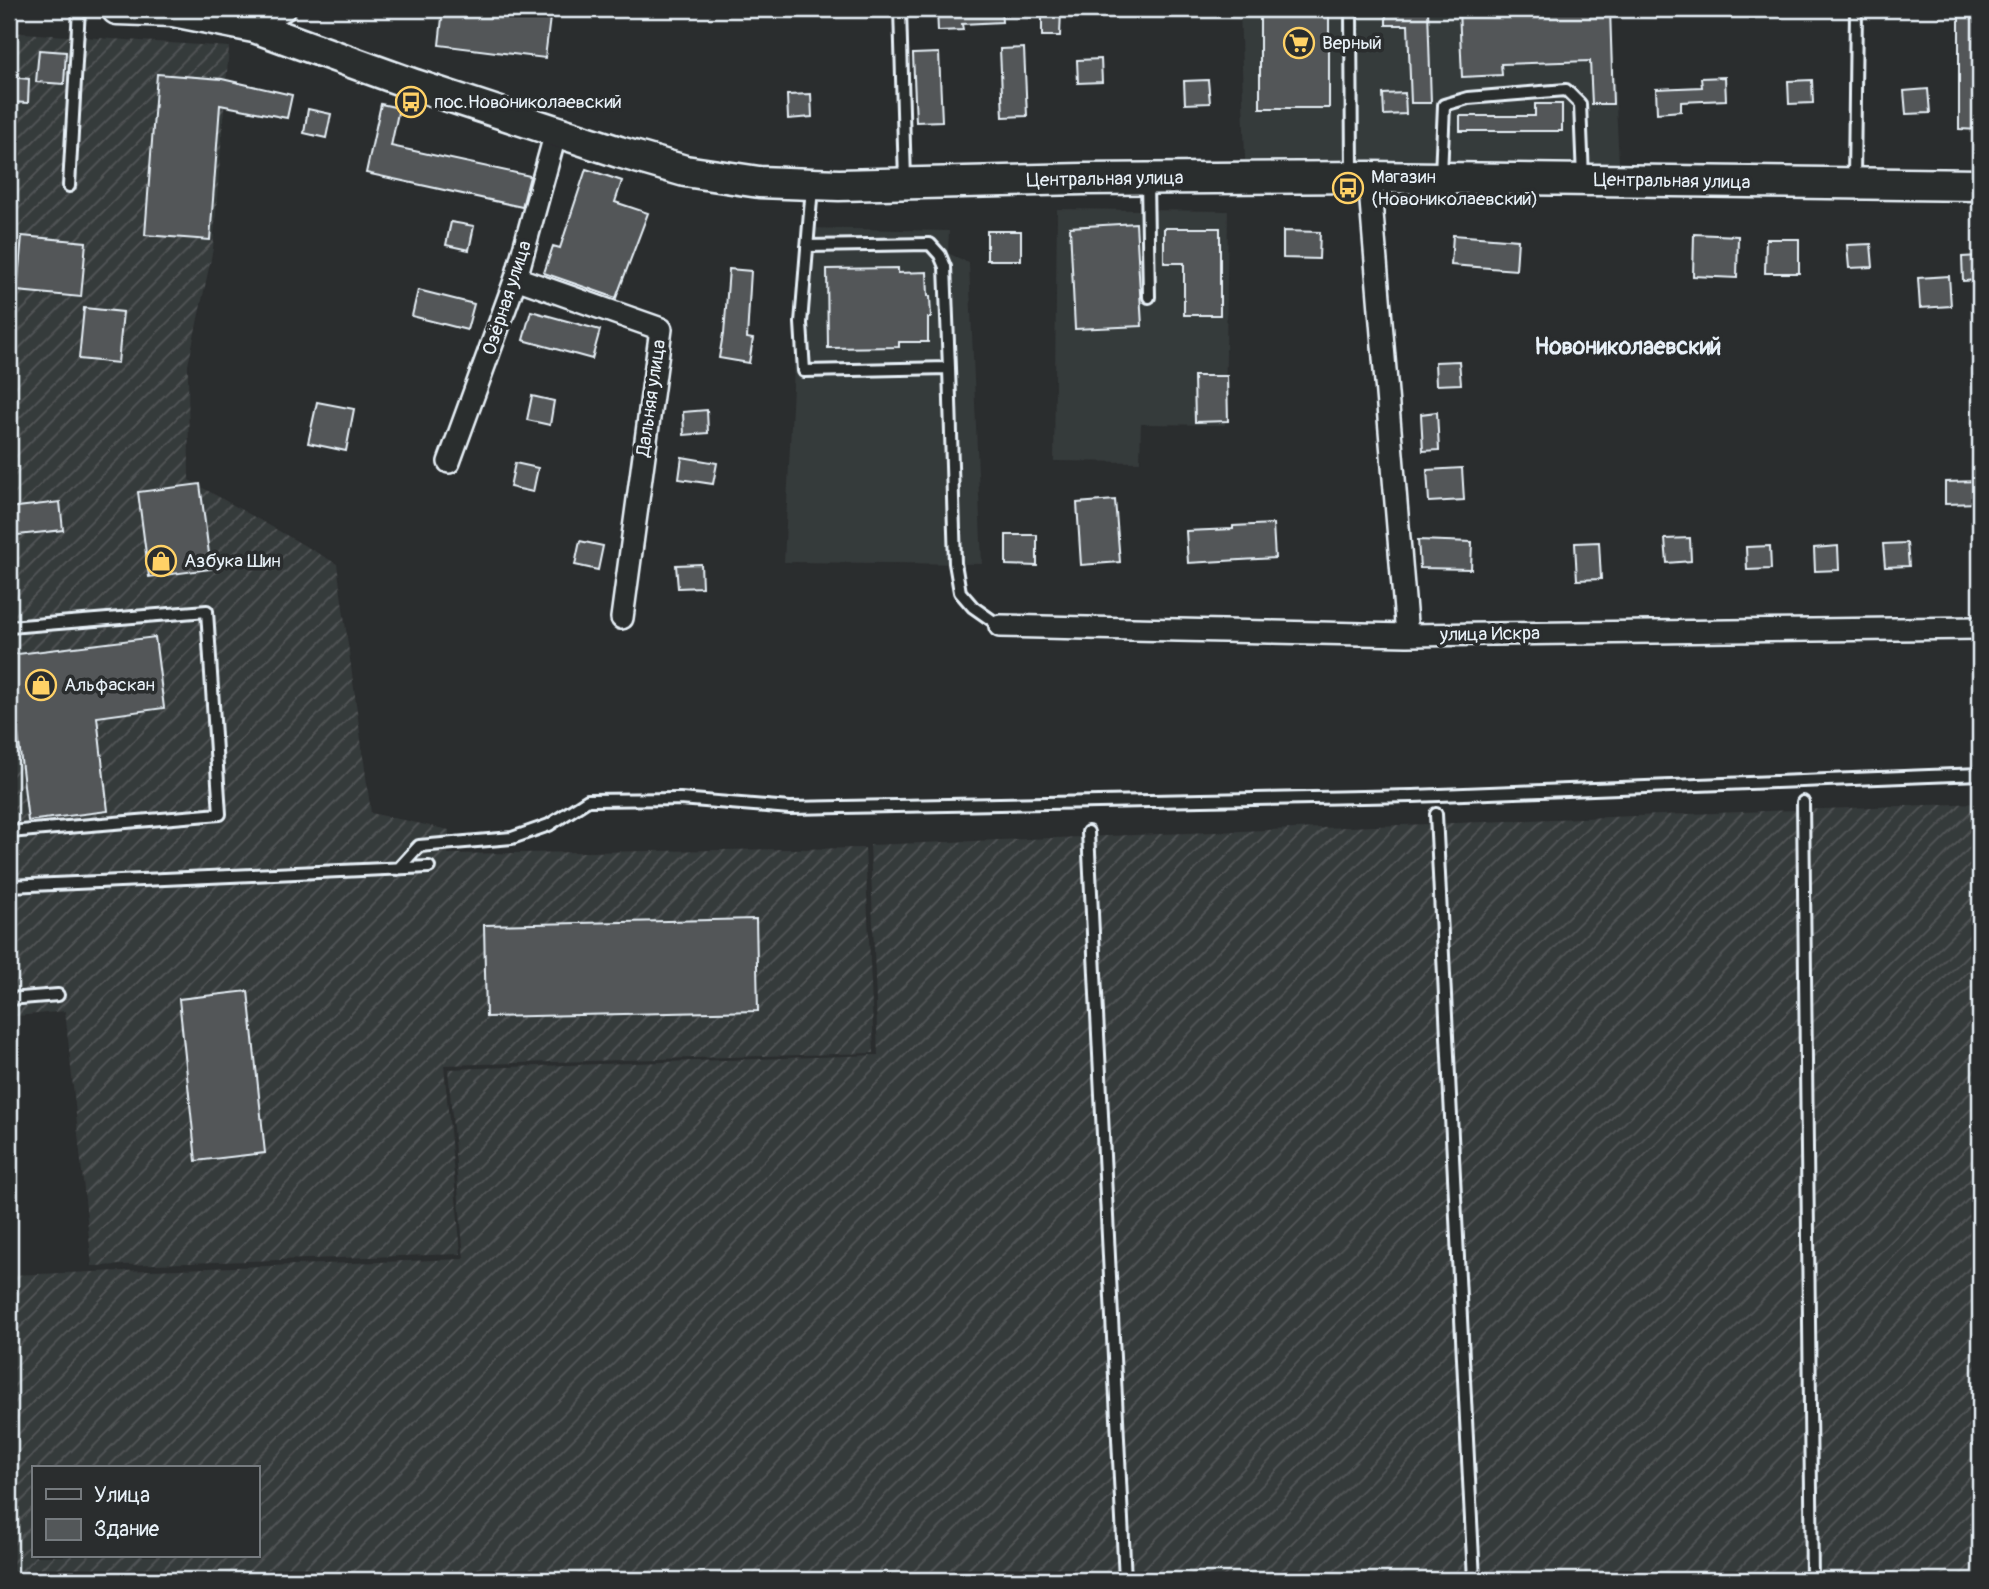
<svg xmlns="http://www.w3.org/2000/svg" width="1989" height="1589" font-family="Pangolin,sans-serif">
<style>
.built{fill:#363a3b}
.industrial{fill:url(#industrial-furrows);fill-rule:evenodd}
.building{fill:#535759;stroke:#e8f1f8;stroke-width:2}
.lines{fill:none;stroke-linecap:round;stroke-linejoin:round}
.service-casing{stroke:#e8f1f8;stroke-width:16}
.minor-casing{stroke:#e8f1f8;stroke-width:26}
.secondary-casing{stroke:#e8f1f8;stroke-width:35}
.service{stroke:#2a2d2e;stroke-width:10}
.minor{stroke:#2a2d2e;stroke-width:21}
.secondary{stroke:#2a2d2e;stroke-width:30}
.labels{text-anchor:middle;dominant-baseline:central;stroke-width:7;stroke-linejoin:round;paint-order:stroke}
.poi-label{font-size:19px;fill:#e8f1f8;stroke:#2a2d2e;text-anchor:start}
.street-label{font-size:19px;fill:#e8f1f8;stroke:#2a2d2e}
.quarter-label{font-size:23px;font-weight:bold;fill:#e8f1f8;stroke:#2a2d2e}
</style>
<defs>
<pattern id="industrial-furrows" width="10" height="10" patternUnits="userSpaceOnUse" patternTransform="scale(1.75)"><rect width="10" height="10" fill="#363a3b"/><path d="M-1 1l2-2M0 10L10 0M9 11l2-2" fill="none" stroke="#535758"/></pattern>
</defs>
<rect width="100%" height="100%" fill="#2a2d2e"/>
<filter id="ink" filterUnits="userSpaceOnUse"><feTurbulence type="fractalNoise" baseFrequency=".0143" numOctaves="2"/><feDisplacementMap in="SourceGraphic" scale="14" xChannelSelector="R" yChannelSelector="G"/><feConvolveMatrix kernelMatrix="1 2 1 2 8 2 1 2 1" color-interpolation-filters="sRGB"/></filter>
<g filter="url(#ink)">
<path class="built" d="M1240 9H1611L1619 163 1245 160Z
M1057 209 1228 211 1225 425 1141 424 1140 462 1054 461Z
M808 228 949 231 948 253 969 263 982 564 784 562 801 230Z"/>
<path class="industrial" d="M9 32 229 47 213 249 188 365 189 480 337 564 371 813 449 830 448 854 865 848 874 1053 444 1065 461 1254 92 1266 65 1011 9 1017Z
M1980 803V1580H9V1275L464 1259 448 1069 878 1055 870 845ZM33 1468H257V1556H33Z"/>
<path class="building" d="M443 9 513 18 514 9H551L545 58 439 45Z
M937 9H1001L1002 22 962 24 963 30 938 31Z
M1042 9H1061L1060 36H1042Z
M1260 9H1329V108H1260Z
M1386 9H1428L1431 103H1411L1408 25H1386Z
M1459 9H1610L1613 104H1592L1590 61 1501 64 1502 75 1462 77Z
M1959 9H1980V130L1959 129Z
M1024 48 1027 116 1003 117 1000 49Z
M39 50 66 52 64 84 36 82Z
M939 53 942 121 916 122 913 54Z
M1101 59 1102 82 1078 83 1077 60Z
M157 74 222 79 292 95 287 118 220 105 210 240 145 235Z
M9 77 29 79 28 103 9 102Z
M1725 77 1726 100 1681 102V111L1657 113 1656 89 1702 87 1701 78Z
M1208 80 1210 103 1185 104 1184 81Z
M1812 80 1813 103 1789 104 1788 81Z
M1928 89 1930 113 1906 114 1904 91Z
M1405 93 1406 114 1384 115 1383 94Z
M811 94 812 117 788 119 787 95Z
M381 104 399 108 391 146 530 176 522 207 366 173Z
M1535 104H1562V131H1460V116H1535Z
M308 109 331 114 326 138 304 133Z
M586 169 622 181 615 202 648 213 616 298 544 273 553 246 560 248Z
M451 222 474 226 469 250 446 245Z
M1136 223 1142 326 1075 329 1070 227Z
M1164 228H1220V315H1184V263H1164Z
M987 231H1021V260H987Z
M1283 231 1320 232 1319 259 1283 258Z
M1694 234 1738 236 1737 278 1693 276Z
M1453 235 1518 240 1516 270 1451 265Z
M22 236 86 242 81 297 17 291Z
M1766 239H1799V273H1765Z
M1871 244 1873 267 1849 268 1847 245Z
M1980 256V280L1963 281 1962 257Z
M898 268V273L927 272 928 296H930L931 318H928V342H899V347L828 348 827 269Z
M729 269 751 271 747 338 753 339 749 363 719 358 723 334H724Z
M1949 276 1951 306 1920 308 1918 278Z
M418 290 474 304 467 330 412 316Z
M84 308 123 312 118 363 79 359Z
M531 311 600 330 592 359 523 340Z
M1459 361 1461 384 1436 385 1435 362Z
M1194 376H1227L1228 421 1195 422Z
M532 396 554 401 550 425 527 420Z
M317 402 354 409 346 451 308 443Z
M707 410 708 433 684 435 683 412Z
M1437 412 1439 450 1423 451 1421 414Z
M682 457 717 463 713 484 679 479Z
M515 463 538 468 533 492 510 487Z
M1462 468 1464 500 1429 502 1427 470Z
M1980 481V503L1945 504V482Z
M200 484 211 569 149 577 138 492Z
M1115 500 1120 562 1081 565 1077 503Z
M60 502 63 530 9 536V508Z
M1273 524 1275 558 1188 563 1186 531 1233 529V526Z
M1006 535H1037V566L1006 565Z
M1690 538 1691 561 1667 563 1665 539Z
M1418 540 1472 542 1471 569 1420 568Z
M580 541 603 546 598 570 575 565Z
M1599 542 1601 579 1577 580 1575 543Z
M1907 543 1909 566 1885 567 1883 544Z
M1770 546 1771 569 1747 570 1746 547Z
M1838 546 1839 570 1815 571 1814 548Z
M701 564 702 587 678 588 676 565Z
M155 637 164 708 97 717 108 811 28 821 9 655Z
M756 919 758 1011 486 1017 484 925Z
M248 991 265 1153 196 1161 179 999Z"/>
<g class="lines">
<g class="service-casing">
<path id="service" d="M900 9 905 180
M1351 9 1352 174
M1441 175 1444 105 1468 98 1566 90 1580 104 1583 178
M1854 180 1856 9
M1147 181 1149 297
M69 186 79 9
M807 246 930 244 940 255 945 267 949 368 804 371 801 323 812 187
M949 368 955 563 960 592 973 607 1000 626
M9 627 207 611 220 814 9 832
M1803 802 1812 1580
M1436 814 1474 1580
M1088 832 1125 1580
M398 869 419 846 512 838 549 825 588 800 680 799 790 808 1413 796 1980 774
M9 886 429 867
M9 999 58 995"/>
</g>
<g class="minor-casing">
<path id="minor" d="M254 27 285 9
M1369 177 1407 635
M516 278 661 329 622 618
M449 462 516 278 556 132
M1000 626 1407 635 1980 628"/>
</g>
<g class="secondary-casing">
<path id="secondary" d="M117 9 173 11 254 27 415 85 619 152 685 171 759 182 839 185 1083 179 1369 177 1980 185"/>
</g>
<use href="#service" class="service"/>
<use href="#minor" class="minor"/>
<use href="#secondary" class="secondary"/>
</g>
</g>
<defs>
<g id="supermarket-ring" transform="scale(1.575)"><circle r="9.5" fill="#2a2d2e" stroke="#ffd166" stroke-width="1.5"/><path d="M-6-5.5h2.5l.6 2H6L4.5 2H-2.5L-4.4-4H-6ZM-1.5 3.2a1.3 1.3 0 1 0 .1 0ZM3 3.2a1.3 1.3 0 1 0 .1 0Z" fill="#ffd166"/></g>
<g id="bus-ring" transform="scale(1.575)"><circle r="9.5" fill="#2a2d2e" stroke="#ffd166" stroke-width="1.5"/><path d="M-5-6H5V4H4V6H2V4H-2V6H-4V4H-5ZM-3.5-4V0h7V-4ZM-3.5 1.2v1.5H-2V1.2ZM2 1.2v1.5H3.5V1.2Z" fill="#ffd166"/></g>
<g id="shop-ring" transform="scale(1.575)"><circle r="9.5" fill="#2a2d2e" stroke="#ffd166" stroke-width="1.5"/><path d="M-5-2.5h2.3a2.7 3.5 0 0 1 5.4 0H5L5.5 6h-11ZM-1.5-2.5h3a1.5 2.3 0 0 0-3 0Z" fill="#ffd166"/></g>
</defs>
<g fill-rule="evenodd">
<use href="#supermarket-ring" x="1299" y="43"/>
<use href="#bus-ring" x="411" y="102"/>
<use href="#bus-ring" x="1348" y="188"/>
<use href="#shop-ring" x="161" y="561"/>
<use href="#shop-ring" x="41" y="685"/>
</g>
<g class="labels">
<g class="poi-label">
<text x="1322" y="43">Верный</text>
<text x="434" y="102">пос.Новониколаевский</text>
<text x="1371" y="177">Магазин<tspan x="1371" dy="22">(Новониколаевский)</tspan></text>
<text x="184" y="561">Азбука Шин</text>
<text x="64" y="685">Альфаскан</text>
</g>
<g class="street-label">
<text transform="translate(1105 179) rotate(-1)">Центральная улица</text>
<text transform="translate(1672 181) rotate(1)">Центральная улица</text>
<text transform="translate(507 298) rotate(-72)">Озёрная улица</text>
<text transform="translate(651 398) rotate(-82)">Дальняя улица</text>
<text transform="translate(1490 634) rotate(-1)">улица Искра</text>
</g>
<g class="quarter-label">
<text x="1628" y="346">Новониколаевский</text>
</g>
</g>
<rect width="1989" height="1589" fill="none" stroke="#2a2d2e" stroke-width="35"/>
<rect x="18" y="18" width="1954" height="1554" fill="none" stroke="#e8f1f8" stroke-width="2.5" filter="url(#ink)"/>
<rect x="32" y="1466" width="228" height="91" fill="#2a2d2e" stroke="#767b7f" stroke-width="2"/>
<rect x="46" y="1489" width="35" height="10" fill="#2a2d2e" stroke="#767b7f" stroke-width="2"/>
<text x="94" y="1502" font-size="21" fill="#e8f1f8">Улица</text>
<rect x="46" y="1519" width="35" height="21" fill="#535759" stroke="#767b7f" stroke-width="2"/>
<text x="94" y="1536" font-size="21" fill="#e8f1f8">Здание</text>
</svg>
